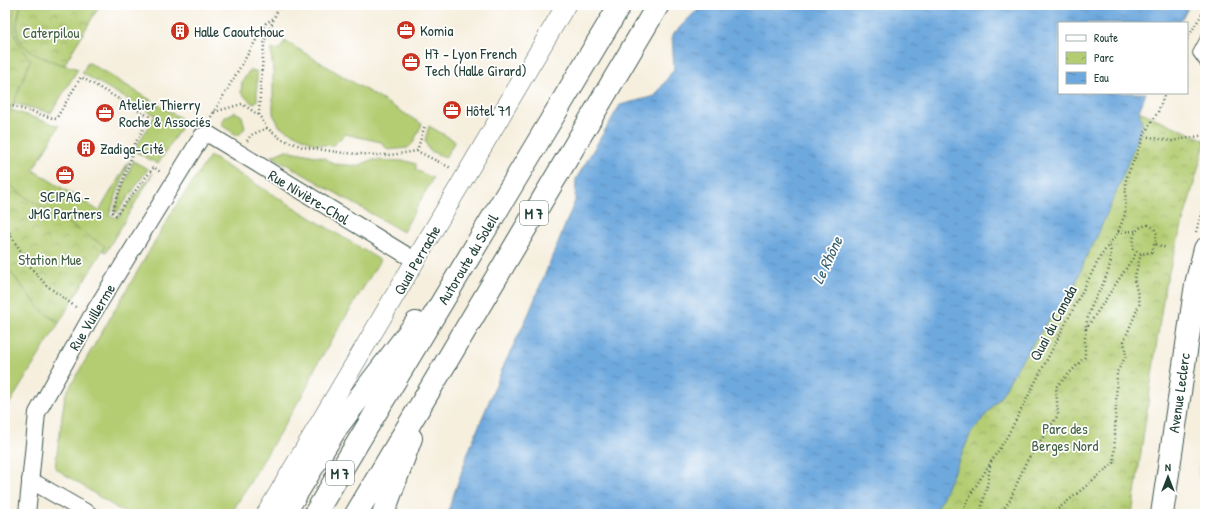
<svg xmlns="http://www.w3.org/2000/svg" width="1210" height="519" font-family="'Patrick Hand',sans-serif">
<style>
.built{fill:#f1d0e3}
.grass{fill:#b4cd73;stroke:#6a8554}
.park{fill:url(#park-crowns);stroke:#6a8554}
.water{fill:url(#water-ripples);stroke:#467389}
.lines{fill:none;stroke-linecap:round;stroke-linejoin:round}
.service-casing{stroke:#3f584e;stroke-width:10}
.minor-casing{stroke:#3f584e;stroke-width:18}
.tertiary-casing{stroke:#3f584e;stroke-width:20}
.primary-casing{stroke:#3f584e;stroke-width:24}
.trunk-casing{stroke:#3f584e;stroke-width:24}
.path{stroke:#3f584e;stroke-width:2.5;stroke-dasharray:1 3;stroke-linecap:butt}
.service{stroke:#fff;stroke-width:8}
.minor{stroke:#fff;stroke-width:16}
.tertiary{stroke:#fff;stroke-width:19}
.primary{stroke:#fff;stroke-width:22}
.trunk{stroke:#fff;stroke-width:22}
.labels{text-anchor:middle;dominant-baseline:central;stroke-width:3.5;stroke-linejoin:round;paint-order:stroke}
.shield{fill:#fff;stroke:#627771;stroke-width:1}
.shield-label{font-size:14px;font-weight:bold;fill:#1f3d34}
.poi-label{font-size:15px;fill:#1f3d34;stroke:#fff;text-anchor:start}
.park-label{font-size:15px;fill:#446144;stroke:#fff}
.street-label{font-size:15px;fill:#1f3d34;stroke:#fff}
.water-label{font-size:16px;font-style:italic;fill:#3b6370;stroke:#fff}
</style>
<defs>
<pattern id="park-crowns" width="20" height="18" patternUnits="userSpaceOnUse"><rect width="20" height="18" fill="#b4cd73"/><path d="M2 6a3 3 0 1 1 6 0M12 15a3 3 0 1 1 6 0" fill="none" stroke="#92a85f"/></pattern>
<pattern id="water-ripples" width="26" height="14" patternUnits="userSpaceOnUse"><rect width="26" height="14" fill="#6ea9de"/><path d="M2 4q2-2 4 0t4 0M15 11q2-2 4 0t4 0" fill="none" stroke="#5a8bb5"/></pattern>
</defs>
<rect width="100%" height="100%" fill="#fff"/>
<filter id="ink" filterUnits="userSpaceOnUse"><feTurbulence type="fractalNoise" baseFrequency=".025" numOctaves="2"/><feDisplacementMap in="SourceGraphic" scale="8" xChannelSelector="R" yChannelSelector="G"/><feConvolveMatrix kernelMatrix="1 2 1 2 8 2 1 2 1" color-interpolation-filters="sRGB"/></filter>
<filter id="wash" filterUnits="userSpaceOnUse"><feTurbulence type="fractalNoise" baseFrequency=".012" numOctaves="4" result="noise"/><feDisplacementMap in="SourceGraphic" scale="16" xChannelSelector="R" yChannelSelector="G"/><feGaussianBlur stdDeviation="0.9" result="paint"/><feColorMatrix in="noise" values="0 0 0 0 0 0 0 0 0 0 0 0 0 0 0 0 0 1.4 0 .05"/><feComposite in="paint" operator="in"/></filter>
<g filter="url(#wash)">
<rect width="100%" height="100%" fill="#f6efde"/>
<path class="built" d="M1205 419V480L1197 475Z"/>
<path class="grass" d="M7 5H21C19 12 17 20 17 27 18 54 57 62 78 69L51 113 5 101Z
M285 41 422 124 413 143 408 148 388 150 381 142 345 134 333 146 315 144 280 127 273 114V72L271 50 280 49Z
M88 62 185 121 158 164 134 151 155 115 82 73Z
M249 71H256L257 74V101L253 104 241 93 242 82Z
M5 108 59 126 33 170 99 211 129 161 109 215 117 218 153 173 106 252 48 218 5 188Z
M235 112 242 116 245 128 238 136 221 125 225 117Z
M429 126 455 141 445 158 429 150 425 140Z
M286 150 325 158 334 164 358 166 371 160 406 161 416 164V170L433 178 403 232 272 156Z
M210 156 380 260 316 366 307 387 231 514H126L55 468 65 395 174 209Z
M133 161 148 169 117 213 114 211Z
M5 265 41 310 59 323 5 411Z"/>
<path class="park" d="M5 5H14C12 27 14 44 31 59L5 125Z
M21 5H100L64 65C45 59 17 52 17 27 17 20 19 12 21 5Z
M1139 111 1205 140V144L1165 286 1132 514H935L971 433 1001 396 1016 369 1050 318 1074 287 1088 252 1095 241 1142 124Z
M5 180 21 194 105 246 59 323 41 310 5 265Z"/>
<path class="water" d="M702 5H1183L1188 8 1180 23H1059V93H1146L1139 111 1142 124 1136 142 1118 188 1095 241 1088 253 1074 287 1050 318 1016 369 1001 396 971 433 935 514H447L469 450 504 365 529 313 575 201 576 179 620 105 655 96 674 69 672 35Z"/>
</g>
<g filter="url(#ink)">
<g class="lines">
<g class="service-casing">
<path id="service" d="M1205 38 1197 53 1205 64"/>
</g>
<g class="minor-casing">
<path id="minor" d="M30 480 89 514
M27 514 37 413 92 315 202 136 210 135 416 261"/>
</g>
<g class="tertiary-casing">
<path id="tertiary" d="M266 514 566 5"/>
</g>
<g class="primary-casing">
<path id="primary" d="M1162 514 1196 284 1205 249"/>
</g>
<g class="trunk-casing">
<path id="trunk" d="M284 514 337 427 416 323
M315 514 620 5
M356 514 658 5
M383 514 411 438"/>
</g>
<path class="path" d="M1187 39 1205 9
M5 104 56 119 81 77 150 117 129 154 132 155 112 212 116 215 154 167 160 172
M214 112 242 104 259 115 267 128 281 139 303 147 344 153 376 155H391L417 151 451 168
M259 115C260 92 262 68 264 45 265 37 271 27 274 18
M211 117 266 23 274 18 280 5
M1144 136 1171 141 1205 135
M247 141 251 135 267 128
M417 151 425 125
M1148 225 1154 228 1157 234 1152 252 1141 254 1133 249C1132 236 1135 227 1148 225Z
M5 226 32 269 46 285 77 308
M1118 232 1136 231
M1196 232 1205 200
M1156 244 1166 248
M1086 329 1137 252
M5 445H9
M961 514 971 494 1008 435 1100 257 1118 232 1125 214 1126 179 1146 131 1158 112 1165 93
M980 514 988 481 990 465
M1000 514 1010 500 1026 462 1058 415 1056 387 1085 357C1085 344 1084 330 1088 317 1093 295 1118 269 1109 245
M1052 514 1114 463 1117 372 1126 356 1124 341 1140 303 1134 279 1141 254"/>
<use href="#service" class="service"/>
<use href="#minor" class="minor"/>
<use href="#tertiary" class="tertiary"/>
<use href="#primary" class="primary"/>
<use href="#trunk" class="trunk"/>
</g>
</g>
<defs>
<g id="office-disc" transform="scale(1)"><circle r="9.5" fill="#c8321e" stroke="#fff"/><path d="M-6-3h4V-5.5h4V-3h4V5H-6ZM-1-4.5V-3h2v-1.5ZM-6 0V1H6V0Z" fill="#fff"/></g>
<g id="building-disc" transform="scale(1)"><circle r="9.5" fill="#c8321e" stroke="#fff"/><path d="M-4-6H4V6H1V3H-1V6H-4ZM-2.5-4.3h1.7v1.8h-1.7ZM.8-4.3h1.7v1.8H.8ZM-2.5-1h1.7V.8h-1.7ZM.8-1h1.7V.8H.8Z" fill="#fff"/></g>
</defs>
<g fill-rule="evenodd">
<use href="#office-disc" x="406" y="30"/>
<use href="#building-disc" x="180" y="31"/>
<use href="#office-disc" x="411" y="62"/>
<use href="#office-disc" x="452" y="110"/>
<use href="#office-disc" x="105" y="113"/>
<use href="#building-disc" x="86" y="148"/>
<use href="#office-disc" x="65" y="175"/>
</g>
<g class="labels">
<g class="shield">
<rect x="520" y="201" width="28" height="24" rx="3"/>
<rect x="326" y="461" width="28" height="24" rx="3"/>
</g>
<g class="shield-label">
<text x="534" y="213">M 7</text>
<text x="340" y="473">M 7</text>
</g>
<g class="poi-label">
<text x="420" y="30">Komia</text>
<text x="194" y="31">Halle Caoutchouc</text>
<text x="425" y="53">H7 - Lyon French<tspan x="425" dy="17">Tech (Halle Girard)</tspan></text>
<text x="119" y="104">Atelier Thierry<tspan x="119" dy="17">Roche &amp; Associés</tspan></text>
<text x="466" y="110">Hôtel 71</text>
<text x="100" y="148">Zadiga-Cité</text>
<text x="65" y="196" text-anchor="middle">SCIPAG -<tspan x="65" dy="17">JMG Partners</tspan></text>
</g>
<g class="park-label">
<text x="51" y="32">Caterpilou</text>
<text x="50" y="259">Station Mue</text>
<text x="1065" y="428">Parc des<tspan x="1065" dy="17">Berges Nord</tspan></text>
</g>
<g class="street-label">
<text transform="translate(309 197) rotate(31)">Rue Nivière-Chol</text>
<text transform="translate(468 259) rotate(-59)">Autoroute du Soleil</text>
<text transform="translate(417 260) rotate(-60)">Quai Perrache</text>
<text transform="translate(92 317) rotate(-59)">Rue Vuillerme</text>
<text transform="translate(1053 323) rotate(-62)">Quai du Canada</text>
<text transform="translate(1179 393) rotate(-82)">Avenue Leclerc</text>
</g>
<g class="water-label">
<text transform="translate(827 260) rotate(-65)">Le Rhône</text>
</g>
</g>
<rect width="1210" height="519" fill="none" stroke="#fff" stroke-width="20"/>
<rect x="1058" y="22" width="130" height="72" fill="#ffffff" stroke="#a5b1ae"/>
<rect x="1066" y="35" width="20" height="6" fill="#ffffff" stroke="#a5b1ae"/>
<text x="1094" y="42" font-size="12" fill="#1f3d34">Route</text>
<rect x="1066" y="52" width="20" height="12" fill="url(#park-crowns)" stroke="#a5b1ae"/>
<text x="1094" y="62" font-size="12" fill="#1f3d34">Parc</text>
<rect x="1066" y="72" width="20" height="12" fill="url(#water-ripples)" stroke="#a5b1ae"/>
<text x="1094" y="82" font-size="12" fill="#1f3d34">Eau</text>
<g transform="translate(1168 477)" stroke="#ffffff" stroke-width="3" paint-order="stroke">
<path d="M0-3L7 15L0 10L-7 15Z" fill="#1f3d34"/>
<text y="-6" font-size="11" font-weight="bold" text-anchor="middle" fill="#1f3d34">N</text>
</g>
</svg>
